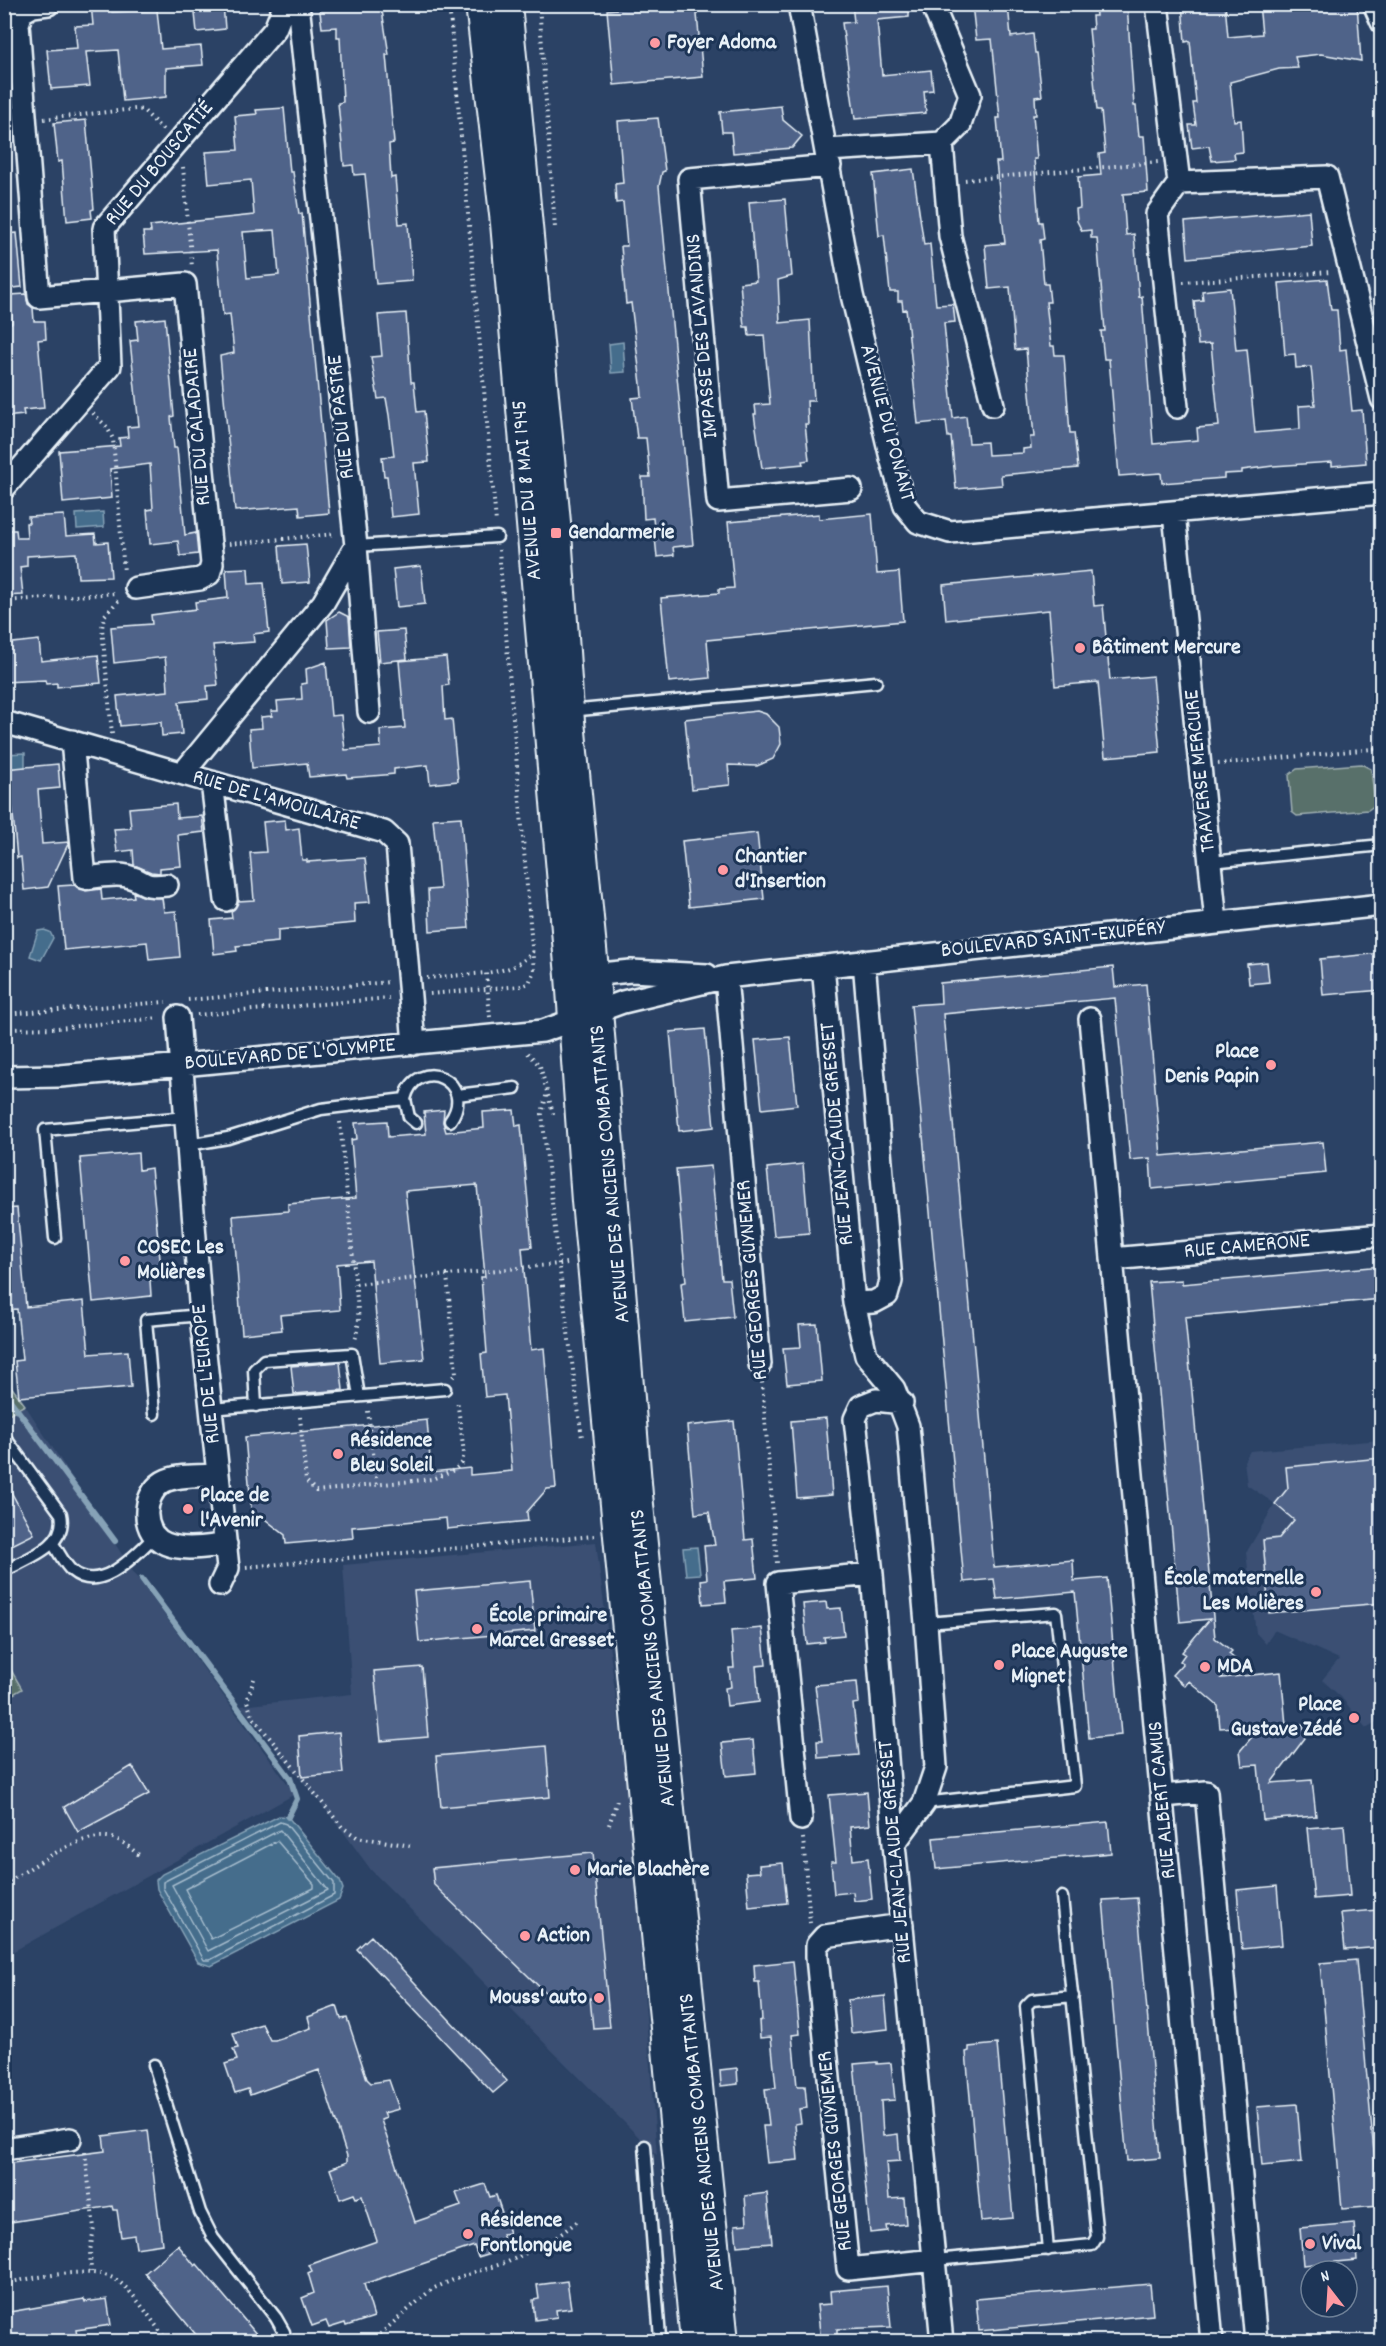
<svg xmlns="http://www.w3.org/2000/svg" width="1386" height="2346" font-family="Dekko,sans-serif">
<style>
.built{fill:#3a4f73}
.green{fill:#586f6b;stroke:#a0b0b2;stroke-width:1.5}
.water{fill:#446d8c;stroke:#86a2b7;stroke-width:1.5}
.lines{fill:none;stroke-linecap:round;stroke-linejoin:round}
.shore{stroke:#a6bccd;stroke-width:1.5}
.stream{stroke:#86a2b7;stroke-width:6}
.building{fill:#506389;stroke:#e8f1f8;stroke-width:1.5;fill-rule:evenodd}
.service-casing{stroke:#e8f1f8;stroke-width:15}
.minor-casing{stroke:#e8f1f8;stroke-width:26}
.secondary-casing{stroke:#e8f1f8;stroke-width:34}
.path{stroke:#e8f1f8;stroke-width:4;stroke-dasharray:1.5 4.5;stroke-linecap:butt}
.service{stroke:#1d3557;stroke-width:10}
.minor{stroke:#1d3557;stroke-width:21}
.secondary{stroke:#1d3557;stroke-width:30}
.poi-dot{fill:#ff9aa2;stroke:#1d3557;stroke-width:2}
.labels{text-anchor:middle;dominant-baseline:central;stroke-width:6;stroke-linejoin:round;paint-order:stroke}
.poi-label{font-size:22px;font-weight:bold;fill:#e8f1f8;stroke:#1d3557;text-anchor:start}
.street-label{font-size:22px;fill:#e8f1f8;stroke:#1d3557}
</style>
<rect width="100%" height="100%" fill="#2b4265"/>
<filter id="ink" filterUnits="userSpaceOnUse"><feTurbulence type="fractalNoise" baseFrequency=".0167" numOctaves="2"/><feDisplacementMap in="SourceGraphic" scale="12" xChannelSelector="R" yChannelSelector="G"/><feConvolveMatrix kernelMatrix="1 2 1 2 8 2 1 2 1" color-interpolation-filters="sRGB"/></filter>
<g filter="url(#ink)">
<path class="built" d="M25 1405 136 1576 295 1794 5 1956 4 1416Z
M1381 1440V1719L1366 1728 1341 1697 1322 1680 1339 1659 1274 1630 1266 1644 1256 1633 1246 1553 1275 1504 1247 1485 1244 1461 1250 1451Z
M596 1542 629 1801 657 2155 371 1870 342 1830 241 1706 352 1694 343 1565Z"/>
<path class="green" d="M1361 764 1371 769 1375 805 1368 810 1297 816 1292 812 1289 775 1297 769Z
M4 1377 25 1405 5 1416H4Z
M4 1658 22 1689 5 1699H4Z"/>
<path class="water" d="M623 342 625 372 611 373 609 344Z
M103 512 104 527 77 529 76 514Z
M25 753V768L5 769 4 754Z
M44 930 50 932 53 938 41 960 30 956 38 931Z
M697 1547 700 1574 686 1575 683 1548Z
M279 1816 288 1817 340 1881 343 1889 339 1900 211 1966 198 1962 157 1889 156 1880 162 1874Z"/>
<g class="lines">
<path class="shore" d="M280 1822 286 1824 334 1883V1895L210 1960H204L163 1888V1882Z
M280 1830 328 1890 208 1951 172 1885Z
M277 1841 314 1884V1888L211 1939 185 1889Z"/>
<path class="stream" d="M4 1392 115 1541
M142 1579 290 1778 297 1799 288 1817"/>
</g>
<path class="building" d="M91 4H112V12L157 10 161 49 201 46 203 65 166 68V97L123 101 118 50 86 52 90 86 51 89 47 50 77 48 75 26 93 25Z
M194 4H223L225 29 197 32Z
M319 4H381L389 55H386L394 143 389 144 391 178 395 177 399 224 408 223 412 281 376 284 365 174 354 175 353 165 344 166 338 103 343 102 340 37H337V27L322 28Z
M627 4H696L703 77 614 85 607 10 627 8Z
M852 4H909V17L877 20 882 75 931 70 933 90 924 91 926 113 855 119 842 23 854 22Z
M972 4H1008L1011 37 1033 34 1035 53H1037L1042 96 1035 97 1036 115H1033L1037 159H1034L1039 222H1042L1044 239 1040 240 1044 284H1048L1050 302H1046L1051 346H1054L1055 355H1064L1070 433H1074L1078 468 1001 475 1002 485 956 489 951 437H948L946 421 918 424 906 309 903 310 902 301H898V292H890L884 235 879 236 873 174 913 169 924 245 930 244 936 305 953 304 955 322 944 323 953 418 966 416 969 443 987 442 988 455 1023 453V449L1031 448 1030 437H1034L1026 349 1015 350 1010 287 989 289 985 245 1005 243 996 162H1001L997 118H1000L992 39 976 40Z
M1095 4H1127L1134 106H1136L1139 136H1144L1148 192 1123 194 1126 235 1134 234 1139 297 1142 296 1153 444 1198 440 1197 428 1219 426 1211 344 1198 345 1194 301 1203 300 1202 291 1210 290 1230 288 1236 350 1247 349 1255 433 1300 429 1299 406 1315 405 1311 367 1296 368 1295 354 1285 355 1279 283 1327 279 1331 310H1337L1340 350 1346 349 1352 411 1362 410 1366 463 1332 466V462L1273 466 1242 470V473L1224 474V478L1162 483 1161 473 1119 476 1109 359H1104L1101 331H1105L1097 238H1091V230L1082 231 1077 221 1076 209 1080 208 1078 177 1101 175 1099 154 1105 153 1101 110H1097L1089 29H1093L1092 16H1096Z
M1182 4H1225L1228 37 1262 34 1259 4H1357L1361 61 1321 54 1295 57 1298 68 1279 69 1230 82 1234 121 1241 120 1243 152 1234 153 1235 159 1212 161 1209 146 1192 148 1189 125H1196L1193 103H1196L1190 41 1185 42Z
M781 106 783 120 802 136 792 148 733 153 731 132H722L720 112Z
M284 108 290 172H293L299 214 302 213 329 513 300 516 299 506 235 511 220 356 234 353 230 314 223 315 217 250 145 254 143 232H151L150 226 254 215 251 180 209 184 206 152 238 150 235 116 257 114 256 110ZM275 230 279 275 247 278 243 232Z
M658 118 665 171 662 172 659 186 693 545 673 547 674 555 657 557 653 518 644 519 642 477H650L646 438H637L632 398 642 397 641 384 631 303 626 304 621 246H627L623 202 616 203 615 184 623 183 618 121Z
M86 120 94 209 91 210 92 218 67 221 62 161 58 162 54 123Z
M785 199 792 276 778 280 780 323 810 320 814 401H807L808 424H805L809 460 802 461 803 464 762 468 754 414H756L755 405 770 404 764 335 749 336 748 327H744L740 283 756 281 749 202Z
M1309 211 1312 246 1188 258 1185 222Z
M17 233 22 287 4 289V234Z
M26 294 28 304 33 308 34 321H45L46 339 38 340 44 408 23 410 24 415 4 417V357H11L7 323H12L10 295Z
M406 313 411 382H414L417 412 424 411 429 462 414 463 419 514 391 517 387 476H384L382 457 394 456 389 415 386 398 378 399 371 357 382 356 378 315Z
M165 318 174 416 171 417 174 448H177L185 535 196 533 198 554 180 556 178 541 150 544 147 510 153 509 150 464 110 469 112 498 63 503 59 451 120 446 119 438 128 437 127 427 139 426 130 341 138 340 136 321Z
M819 514V519L872 514 877 574 899 572 903 621 707 640 710 678 669 682 661 598 719 593V589L734 588 728 522Z
M64 515 66 536 95 534 96 543 108 542 111 577 78 578 76 553 27 556V566L20 567 23 595 4 596V530H16L17 538H27L26 523H29L28 517Z
M306 544 310 582 282 584 279 546Z
M421 566 425 604 397 607 393 569Z
M248 568 249 584 264 583 269 632 253 634 254 642 213 645 218 685 207 686 208 699 179 702 182 734 162 736 161 722 120 726 117 696 168 691 167 674 165 657 114 663 111 627 152 624 151 615 196 609 195 602 228 598 226 569Z
M1091 571 1094 606 1103 605 1110 680 1153 676 1160 752 1105 757 1098 682 1055 686 1049 610 946 620 943 585Z
M339 612 349 617 351 647 329 648 327 620Z
M404 630 407 659 380 662 377 632Z
M39 640 41 661 98 655 101 683 57 687V683L46 684 45 680 4 682V644Z
M446 657 449 685 443 686 445 720 452 719 458 781 430 784 428 765 394 769V774L384 775 347 778 346 774 309 777 307 763 252 768 249 729 262 728 261 717 272 716 271 711H278L277 701 302 699 301 684 307 683 306 669 326 662 331 716 341 715 345 750 381 747 380 730 405 728 399 661Z
M757 711 766 714 779 727 781 744 773 759 757 766 728 765 730 785 692 789 685 719Z
M58 764 60 788 38 790 42 844 69 842 48 887 24 890 21 857 17 858 11 793 6 794 4 769Z
M176 804 177 818 202 816 204 832 178 835 181 866 160 868V873L151 872 134 865 133 850 117 852 114 829 131 828 129 808Z
M461 817 469 928 430 931 428 890 440 889 433 819Z
M285 820 286 830 299 828 302 860H307V862L365 858 370 902 354 903 355 923 278 930V942L236 946 237 951 214 954 211 920 232 918 231 911 238 901 254 900 250 853 266 852 263 822Z
M757 833 764 899 689 907 682 841Z
M74 885 86 891 101 889 102 900 134 897 133 892 145 897 162 898 164 912 176 911 180 957 149 960 147 942 64 950 58 886Z
M1382 953V990L1323 995 1320 959Z
M1267 962 1269 982 1249 984 1247 964Z
M1113 967 1115 987 1146 984 1161 1156 1323 1142 1326 1173 1152 1189 1150 1158 1130 1160 1115 998 943 1014 994 1567 1073 1560 1074 1581 1107 1578 1121 1735 1089 1738 1075 1592 997 1599 994 1579 964 1582 911 1005 941 1003 940 983Z
M705 1029 714 1127 679 1131 670 1032Z
M790 1037 797 1105 762 1109 755 1040Z
M444 1110 443 1122 446 1132 484 1128 483 1112 514 1110 516 1126 521 1125 532 1247 522 1248 531 1350 544 1348 556 1488 547 1489 527 1512 528 1521 447 1529 446 1518 352 1527 353 1538 286 1544 285 1535 261 1516 252 1517 245 1437 427 1420 431 1472 470 1468V1475L512 1471 505 1395 485 1397 481 1354 487 1353 481 1277H485L477 1185 405 1191 424 1359 380 1363 371 1261 337 1264 340 1310 280 1315 282 1330 242 1334 233 1216 288 1211V1204L356 1198 351 1140 357 1139 355 1123 387 1121 388 1137 426 1134 424 1112Z
M138 1153 139 1170 151 1168 162 1279 150 1280 151 1296 93 1302 80 1158Z
M803 1164 809 1233 774 1236 767 1168Z
M711 1166 722 1279H729L733 1317 685 1322 681 1283 686 1282 676 1169Z
M17 1208 26 1307 84 1301 89 1354 128 1351 131 1387 19 1397 15 1361 22 1360 17 1309 4 1310V1209Z
M1382 1266V1299L1185 1317 1215 1638 1232 1651 1229 1654 1236 1660 1221 1678 1281 1672 1286 1725 1303 1724 1305 1738 1271 1783 1312 1780 1316 1816 1263 1820 1258 1765 1242 1766 1240 1751 1262 1725 1220 1728 1218 1706 1189 1681 1185 1686 1172 1675 1183 1663 1180 1661 1185 1654 1182 1652 1210 1619 1180 1622 1149 1282 1182 1280V1284Z
M817 1324 822 1381 787 1384 783 1348 801 1347 799 1325Z
M340 1362 343 1390 294 1394 291 1366Z
M826 1418 832 1495 797 1498 791 1421Z
M734 1421 745 1540 753 1539 757 1578 724 1581 726 1602 703 1604 701 1580 707 1579 704 1546 715 1545 709 1512 695 1514 687 1426Z
M1381 1458 1382 1603 1269 1613 1263 1540 1279 1538 1294 1520 1275 1504 1288 1488 1286 1467Z
M4 1479 34 1534 4 1549Z
M530 1581 535 1631 419 1642 414 1591Z
M826 1602 827 1609 841 1608 844 1635 824 1637 825 1642 807 1644 803 1604Z
M762 1628 766 1665 756 1666 759 1702 727 1706 725 1688 731 1687 729 1668H734L731 1631Z
M422 1667 428 1737 381 1741 374 1671Z
M857 1682 859 1703 853 1704 859 1755 818 1758 817 1741H822L815 1685Z
M339 1732 343 1773 302 1777 299 1736Z
M753 1740 756 1773 726 1776 722 1743Z
M546 1746 550 1797 441 1807 436 1756Z
M132 1766 149 1794 78 1832 64 1807Z
M867 1792 870 1825 850 1827 853 1860 868 1858 872 1899 854 1901 853 1892 834 1894 831 1862H836L829 1795Z
M1108 1822 1111 1853 936 1869 933 1838Z
M1344 1825 1350 1896 1314 1899 1307 1828Z
M593 1853 610 2027 593 2028 590 1998 554 2001 434 1885 432 1868Z
M783 1863 787 1903 749 1907 746 1873 760 1872 759 1865Z
M1277 1886 1282 1945 1242 1949 1237 1890Z
M1137 1898 1160 2158 1127 2161 1103 1900Z
M1378 1910 1381 1947 1345 1950 1341 1913Z
M371 1936 507 2081 493 2093 357 1949Z
M1356 1960 1379 2206 1342 2209 1320 1963Z
M793 1961 800 2034 792 2035 797 2086H805L807 2108 799 2109 801 2123 795 2124 798 2160 767 2163 763 2126H769L765 2089 776 2088 771 2037 760 2038 759 2021 762 2020 759 1982H755L754 1965Z
M885 1996 888 2029 851 2033 848 2000Z
M337 2006 341 2019 347 2018 367 2079 371 2083 389 2080 399 2109 384 2113 386 2118 381 2120 415 2222 461 2206 456 2193 485 2184 490 2197 496 2195 509 2233 502 2234 507 2248 478 2257 474 2246 364 2284 374 2317 346 2326 345 2323 329 2328 326 2321 312 2326 302 2298 314 2293 308 2273 312 2271 309 2265 377 2241 362 2196 356 2198 354 2194 340 2199 334 2180 330 2169 347 2162V2156L319 2070 250 2095 248 2089 235 2093 225 2064 237 2060 233 2049 238 2048 233 2033 262 2024 270 2040H275L311 2028 308 2017Z
M997 2044 1013 2218 981 2221 966 2052 969 2051V2047Z
M877 2062V2064L891 2063 895 2100 881 2101 883 2136 898 2134 900 2161 886 2162 889 2199 904 2198 906 2224 886 2226 887 2231 870 2233 854 2064Z
M737 2068 738 2084 721 2086 720 2070Z
M1297 2104 1302 2162 1262 2166 1257 2107Z
M148 2130 162 2244 136 2248 134 2235 121 2237 117 2210H113L112 2206 4 2223V2164L105 2151 103 2136Z
M767 2193 772 2243 737 2246 735 2225 747 2224 745 2196Z
M1354 2223 1357 2260 1303 2265 1300 2228Z
M178 2245 195 2266 197 2264 263 2342H202L145 2273Z
M567 2281 571 2308 556 2310 557 2317 535 2320 533 2300 539 2299 537 2285Z
M1150 2284 1153 2315 979 2331 976 2299Z
M887 2286 891 2327 837 2329V2342H821L817 2305 831 2304 830 2291Z
M84 2299 85 2302 107 2299 111 2325 76 2330 78 2342H4V2313Z"/>
<g class="lines">
<g class="service-casing">
<path id="service" d="M356 546 497 537
M569 711 876 682
M1211 862 1382 845
M457 1095 515 1088
M416 1123 409 1117 405 1099C417 1053 478 1082 450 1121
M188 1145 228 1138 321 1109 405 1099
M55 1238 45 1130 186 1117
M256 1406 254 1370 264 1360 352 1354 359 1396
M211 1409 445 1389
M154 1414 146 1320 201 1315
M4 1436 61 1514C68 1546 28 1558 4 1571
M53 1544C59 1552 64 1564 72 1571 101 1595 136 1554 155 1536
M924 1803 1075 1786 1056 1613 926 1623
M154 2065 200 2212 213 2238 276 2318 284 2332 286 2342
M645 2146 660 2338
M1048 2250 1026 2006 1032 2000 1073 1996
M935 2260 1092 2245 1097 2237 1062 1897"/>
</g>
<g class="minor-casing">
<path id="minor" d="M48 4 33 6 22 12 18 24 39 297 185 284 212 564 209 574 200 579 136 588
M799 4 852 295 891 458 905 506 918 522 950 532 1382 493
M1157 4 1179 183 1327 177 1382 399
M1374 4 1382 22
M942 143 950 236 993 405
M827 150 942 143 960 125 970 95 932 4
M830 166 689 179 718 501 851 489
M1177 407 1157 214 1179 183
M4 488 110 366 104 228 275 29 285 4
M1174 513 1216 922
M356 546 369 712
M4 722 384 832 397 844 414 1044
M72 741 85 878C98 877 114 873 127 876 147 881 139 888 167 885
M183 773 323 603 356 546 298 4
M212 782 226 900
M823 966 854 1303 866 1355 894 1389 908 1426 926 1623 936 1767 924 1803 894 1844
M580 976 631 971 707 975
M726 977 760 1364
M178 1017 201 1315 228 1568 220 1585
M1090 1019 1212 2342
M4 1077 60 1076 139 1069 543 1031 623 1002 726 977 1382 905
M1112 1259 1382 1235
M854 1303 874 1302 887 1295 891 1281 864 961
M902 1403 876 1400 861 1406 855 1419 872 1574 894 1844 942 2342
M218 1475C202 1476 177 1474 163 1482 141 1496 141 1534 166 1544 183 1551 208 1547 226 1544
M1163 1796 1206 1792 1256 2342
M801 1819 778 1583 872 1574
M902 1925 825 1936 817 1945V1957L848 2269 935 2260
M4 2149 70 2139"/>
</g>
<g class="secondary-casing">
<path id="secondary" d="M481 4 506 223 571 976 587 1201 696 2342
M506 4 556 533 568 711 597 1011 637 1495 723 2342"/>
</g>
<path class="path" d="M449 4 496 522
M539 4 555 228
M44 119 135 109 143 110 163 130
M183 167 192 267
M965 180 1158 162
M1183 282 1331 272
M93 413 107 427 113 439 124 572
M229 544 335 534
M4 601 117 593
M112 734 102 628 104 616 121 598
M1218 764 1382 748
M427 978 486 973
M430 994 521 986 529 983 534 971 499 550
M188 1000 390 982
M4 1014 166 1002
M197 1015 389 998
M490 1017 486 973C506 970 520 967 533 951
M4 1029 58 1028 159 1018
M528 1053 540 1066 554 1117
M340 1122 359 1321 355 1341
M567 1263 559 1264 582 1438
M447 1275 456 1373 452 1378
M356 1284 559 1264 542 1114 547 1092
M4 1373 6 1376
M762 1382 777 1563
M368 1411 377 1485
M300 1417 306 1481 316 1491 432 1479 454 1470 462 1463 464 1453 457 1399
M246 1567 594 1536
M254 1679 247 1701 252 1716 342 1827 357 1837 412 1846
M609 1825 618 1797
M803 1838 810 1923
M4 1884C31 1869 76 1834 107 1837 120 1838 129 1847 139 1855
M85 2152 94 2228 90 2251 91 2272
M4 2283C34 2279 93 2263 118 2281 135 2293 154 2324 168 2342
M371 2342 432 2289 462 2276 508 2262 554 2239 578 2221"/>
<use href="#service" class="service"/>
<use href="#minor" class="minor"/>
<use href="#secondary" class="secondary"/>
</g>
</g>
<g class="poi-dot">
<circle cx="655" cy="43" r="6"/>
<rect x="550" y="527" width="12" height="12" rx="3"/>
<circle cx="1080" cy="648" r="6"/>
<circle cx="723" cy="870" r="6"/>
<circle cx="1271" cy="1065" r="6"/>
<circle cx="125" cy="1261" r="6"/>
<circle cx="338" cy="1454" r="6"/>
<circle cx="188" cy="1509" r="6"/>
<circle cx="1316" cy="1592" r="6"/>
<circle cx="477" cy="1629" r="6"/>
<circle cx="999" cy="1665" r="6"/>
<circle cx="1205" cy="1667" r="6"/>
<circle cx="1354" cy="1718" r="6"/>
<circle cx="575" cy="1870" r="6"/>
<circle cx="525" cy="1936" r="6"/>
<circle cx="599" cy="1998" r="6"/>
<circle cx="468" cy="2234" r="6"/>
<circle cx="1310" cy="2244" r="6"/>
</g>
<g class="labels">
<g class="poi-label">
<text x="667" y="43">Foyer Adoma</text>
<text x="568" y="533">Gendarmerie</text>
<text x="1092" y="648">Bâtiment Mercure</text>
<text x="735" y="857">Chantier<tspan x="735" dy="25">d'Insertion</tspan></text>
<text x="1259" y="1052" text-anchor="end">Place<tspan x="1259" dy="25">Denis Papin</tspan></text>
<text x="137" y="1248">COSEC Les<tspan x="137" dy="25">Molières</tspan></text>
<text x="350" y="1441">Résidence<tspan x="350" dy="25">Bleu Soleil</tspan></text>
<text x="200" y="1496">Place de<tspan x="200" dy="25">l'Avenir</tspan></text>
<text x="1304" y="1579" text-anchor="end">École maternelle<tspan x="1304" dy="25">Les Molières</tspan></text>
<text x="489" y="1616">École primaire<tspan x="489" dy="25">Marcel Gresset</tspan></text>
<text x="1011" y="1652">Place Auguste<tspan x="1011" dy="25">Mignet</tspan></text>
<text x="1217" y="1667">MDA</text>
<text x="1342" y="1705" text-anchor="end">Place<tspan x="1342" dy="25">Gustave Zédé</tspan></text>
<text x="587" y="1870">Marie Blachère</text>
<text x="537" y="1936">Action</text>
<text x="587" y="1998" text-anchor="end">Mouss' auto</text>
<text x="480" y="2221">Résidence<tspan x="480" dy="25">Fontlongue</tspan></text>
<text x="1322" y="2244">Vival</text>
</g>
<g class="street-label">
<text transform="translate(160 164) rotate(-50)">RUE DU BOUSCATIÉ</text>
<text transform="translate(703 336) rotate(-95)">IMPASSE DES LAVANDINS</text>
<text transform="translate(342 417) rotate(-96)">RUE DU PASTRE</text>
<text transform="translate(886 423) rotate(75)">AVENUE DU PONANT</text>
<text transform="translate(198 427) rotate(-95)">RUE DU CALADAIRE</text>
<text transform="translate(528 490) rotate(-95)">AVENUE DU 8 MAI 1945</text>
<text transform="translate(1201 771) rotate(-96)">TRAVERSE MERCURE</text>
<text transform="translate(276 801) rotate(16)">RUE DE L'AMOULAIRE</text>
<text transform="translate(1053 940) rotate(-6)">BOULEVARD SAINT-EXUPÉRY</text>
<text transform="translate(290 1055) rotate(-5)">BOULEVARD DE L'OLYMPIE</text>
<text transform="translate(838 1134) rotate(-95)">RUE JEAN-CLAUDE GRESSET</text>
<text transform="translate(611 1174) rotate(-95)">AVENUE DES ANCIENS COMBATTANTS</text>
<text transform="translate(1247 1247) rotate(-5)">RUE CAMERONE</text>
<text transform="translate(753 1280) rotate(-95)">RUE GEORGES GUYNEMER</text>
<text transform="translate(207 1374) rotate(-96)">RUE DE L'EUROPE</text>
<text transform="translate(654 1658) rotate(-96)">AVENUE DES ANCIENS COMBATTANTS</text>
<text transform="translate(1163 1800) rotate(-95)">RUE ALBERT CAMUS</text>
<text transform="translate(896 1852) rotate(-95)">RUE JEAN-CLAUDE GRESSET</text>
<text transform="translate(703 2142) rotate(-96)">AVENUE DES ANCIENS COMBATTANTS</text>
<text transform="translate(836 2151) rotate(-96)">RUE GEORGES GUYNEMER</text>
</g>
</g>
<rect width="1386" height="2346" fill="none" stroke="#1d3557" stroke-width="24"/>
<rect x="12" y="12" width="1362" height="2322" fill="none" stroke="#e8f1f8" stroke-width="2" filter="url(#ink)"/>
<g transform="translate(1329 2289) rotate(343)"><circle r="28" fill="#1d3557" stroke="#6e8097" stroke-width="1.5"/>
<path d="M0-4.5L10 22L0 15L-10 22Z" fill="#ff9aa2"/>
<text y="-9" font-size="16" font-weight="bold" text-anchor="middle" fill="#e8f1f8">N</text>
</g>
</svg>
